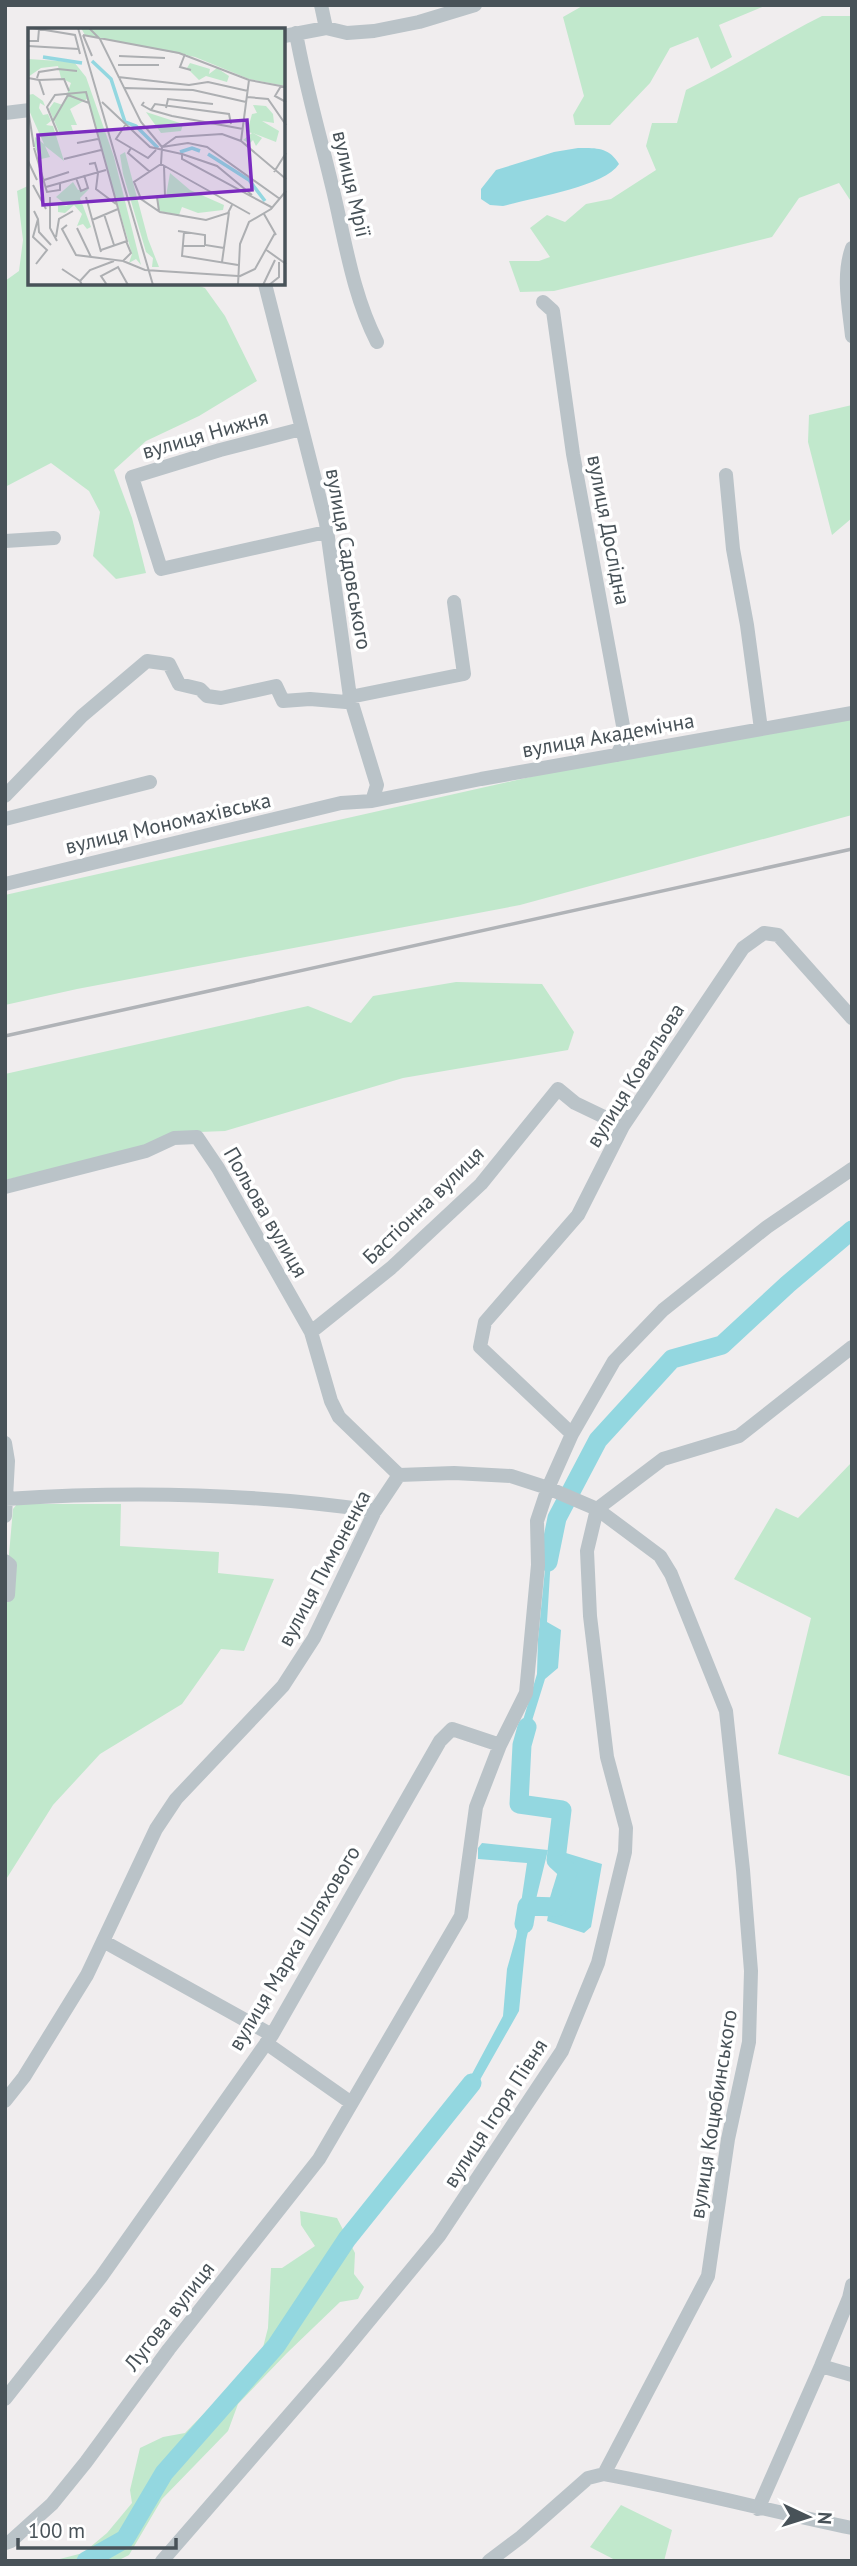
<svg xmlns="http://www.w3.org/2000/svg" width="857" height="2566" font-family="'PT Sans',sans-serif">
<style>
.green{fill:#c1e8cc}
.water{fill:#93d7e0}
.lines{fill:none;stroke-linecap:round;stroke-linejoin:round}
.river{stroke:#93d7e0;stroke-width:19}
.minor{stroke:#bac3c8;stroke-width:14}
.rail{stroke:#b0b3b7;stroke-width:3.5}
.labels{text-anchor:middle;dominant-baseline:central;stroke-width:7;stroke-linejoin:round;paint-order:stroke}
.street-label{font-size:21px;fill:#485258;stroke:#fff}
.inset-river{fill:none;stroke:#93d7e0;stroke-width:3.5}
.inset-road{fill:none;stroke:#adafb2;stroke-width:2}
.view{fill:#7b2cbf;fill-opacity:0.15;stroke:#7b2cbf;stroke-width:3.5}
.inset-edge{fill:none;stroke:#485258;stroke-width:3.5}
</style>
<rect width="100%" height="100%" fill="#f0edee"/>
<path class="green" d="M584 5H767L719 25 732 57 711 69 698 37 670 48 650 83 610 125H575L573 115 584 96 563 17Z
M822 16H852V203L839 183 799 198 772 237 554 291 520 292 509 261H539L550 257 530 228 547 215 565 222 586 204 611 199 656 170 646 146 652 123H677L686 90C733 67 776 39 822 16Z
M30 185V284H193L205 288 225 316 257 381 199 416 146 441 114 470 132 518 146 573 116 579 93 556 100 512 89 491 51 463 5 487V281L19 271 23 240 17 191Z
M852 405V518L832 535 808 442 809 415Z
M852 718V815L520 905 77 989 5 1005V895L690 741Z
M456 982 542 984 574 1032 568 1050 403 1078 225 1131 173 1133 132 1152 5 1180V1074L308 1006 351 1023 373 996Z
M852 1462V1777L778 1754 811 1618 734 1579 776 1508 798 1518Z
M17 1504H121L120 1546 219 1552 218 1573 274 1579 244 1651 221 1649 182 1704 100 1754 53 1805 5 1881V1600L13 1509Z
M300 2211 337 2218 355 2253 354 2274 364 2287 358 2299 340 2302 287 2353 238 2404 228 2431 162 2499 129 2555 117 2561H52L83 2553 107 2533 132 2503 130 2490 140 2448 163 2437 185 2433 261 2355 268 2328 271 2268H282L315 2246 301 2225Z
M621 2505 672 2530 664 2561H617L590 2547Z"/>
<path class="water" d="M578 148C596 148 609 147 619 164 604 187 531 198 503 206L490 205 481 199V189L496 170 554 152Z
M549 1529 552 1541 547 1622 561 1630 558 1668 545 1679 531 1724 532 1738 527 1755 514 1750 537 1674 538 1639Z
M482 1843 548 1850 526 1940 519 2011 468 2101 457 2102 503 2016 507 1969 516 1937 527 1863 478 1859V1848Z
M566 1853 602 1864 591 1927 584 1933 547 1921 553 1888 560 1882 563 1864 560 1856Z"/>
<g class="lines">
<path class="river" d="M548 1562 557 1518 598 1440 672 1359 722 1345 788 1284 852 1230
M524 1924 527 1906 557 1907 568 1871 556 1860 562 1810 519 1804 522 1745 527 1727
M86 2561 125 2539 164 2473 276 2346 347 2239 472 2083"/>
<path class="minor" d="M321 5 326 28
M296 33C305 85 320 135 332 186 345 239 352 293 377 342
M284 36 326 28 347 33 374 31 419 22 475 5
M5 113 30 110
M852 248C842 276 849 307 852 336
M265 284 326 523 350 697 377 785 372 801
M543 302 553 311 573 454 624 731 623 743 617 755
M301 429 220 450 132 477 161 569 326 532
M726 475 733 549 747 625 761 729
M5 541 54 538
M5 796 82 716 147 661 169 664 179 684 200 689 207 696 221 698 276 686 283 701 310 699 346 702 350 697 464 674 454 602
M5 819 150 782
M5 884 341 803 372 801 481 779 852 713
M5 1187 146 1151 174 1138 197 1137 218 1168 311 1332 331 1401 339 1417 399 1475
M311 1332 391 1268 481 1184 558 1089 575 1103 623 1126
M572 1434 480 1347 485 1322 578 1215 623 1126 743 948 764 933 778 935 852 1018
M5 1443 8 1461 5 1516
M399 1475 454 1473 511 1476 548 1488 597 1509 660 1556 671 1574 726 1711 743 1870 751 1971 749 2042 728 2139 708 2276 604 2474 588 2478 521 2537 489 2561
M6 1499C129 1491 253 1493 375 1511
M597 1509 663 1459 739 1436 852 1347
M5 1561 10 1565 8 1595H5
M103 1941 272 2035
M266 2043 350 2102
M5 2101 24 2077 87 1975 156 1829 176 1799 283 1686 314 1638 375 1511 399 1475
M821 2366 852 2375
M5 2399 101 2277 272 2035 440 1741 452 1729 500 1745 526 1693 538 1565 537 1521 548 1488 572 1434 614 1361 663 1310 767 1227 852 1169
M604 2474C687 2489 769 2511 852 2528
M758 2509 821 2366 849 2298 852 2285
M5 2543 11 2541 52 2504 86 2462 169 2349 319 2159 461 1916 476 1807 500 1745
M162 2561 335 2362 439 2236 562 2051 598 1963 625 1852 626 1828 607 1757 590 1616 587 1551 597 1509"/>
<path class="rail" d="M5 1036 852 849"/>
</g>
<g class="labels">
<g class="street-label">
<text transform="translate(352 184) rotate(77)">вулиця Мрії</text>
<text transform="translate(205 434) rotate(-16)">вулиця Нижня</text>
<text transform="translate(609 530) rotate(79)">вулиця Дослідна</text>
<text transform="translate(349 559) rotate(80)">вулиця Садовського</text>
<text transform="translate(608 735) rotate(-10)">вулиця Академічна</text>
<text transform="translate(168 823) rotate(-13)">вулиця Мономахівська</text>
<text transform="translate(635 1075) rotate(-58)">вулиця Ковальова</text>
<text transform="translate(423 1205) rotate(-44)">Бастіонна вулиця</text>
<text transform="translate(266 1212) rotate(60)">Польова вулиця</text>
<text transform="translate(324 1568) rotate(-62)">вулиця Пимоненка</text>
<text transform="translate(294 1948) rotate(-59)">вулиця Марка Шляхового</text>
<text transform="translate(495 2113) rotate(-57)">вулиця Ігоря Півня</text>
<text transform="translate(713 2114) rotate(-81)">вулиця Коцюбинського</text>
<text transform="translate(169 2316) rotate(-52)">Лугова вулиця</text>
</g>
</g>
<g transform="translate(28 28)">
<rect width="257" height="257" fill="#f0edee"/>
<path d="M53 0H257V58L221 51 167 29 57 7ZM0 31 46 34 58 49 86 129 113 237 108 231 101 235 104 226 59 71 42 81 49 97H43L45 103 54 106 31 104 21 81 26 74 35 77 43 55 33 50 30 38 13 40 0 49ZM162 35 182 41 181 46 189 40 201 48 199 54 178 48 171 52 159 40ZM5 66 15 73 17 78 12 75 11 80 15 87 20 86 23 93 18 97 25 98 36 133 17 118 22 129 13 131 6 118 7 109 16 116 0 80V67ZM225 77 238 78 245 86 246 95 234 93 251 103 248 114 225 105 234 110 228 118 225 112 222 115V109L219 114 215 112 224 105 219 104 224 86 229 85ZM118 84 155 96 153 103 133 105ZM97 124 120 211 131 239H124L125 230 118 224 95 146 92 127ZM142 145 162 162 196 177 195 182 170 185 154 179 151 187 131 183 130 169 138 168ZM45 154 50 162 61 161 52 170 63 199 59 201 55 196 49 198 54 186 46 177 37 185 30 184V177L40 178 28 169Z" fill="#c1e8cc"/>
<path class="inset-river" d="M15 29 54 35M64 33 83 51 97 94 108 98 130 120M152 124 164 120 172 123M180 126 221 152 237 173"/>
<path class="inset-road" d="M5 0 47 7 52 26M50 0 125 257M61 0 72 11 113 94 134 119M55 7 151 25 221 52 258 59M55 7 64 28M0 13H10L11 1M0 18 51 21M157 26 152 39 163 42M91 28 137 30M90 37H131M90 49 161 57 180 54 220 63M0 50 11 52 16 67M9 50 11 44 30 41 49 43M11 52 36 51 41 63M253 58 247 68 258 74M97 60 165 62 218 74M219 69 240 71 258 97M74 74 122 119 154 126V131L245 180M116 74 114 77 123 82 144 88 215 101M138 80 140 71 185 76M0 81 6 119M123 82 127 76 201 86 203 96M25 93 40 67 61 75M98 96 88 111 120 130 128 122M42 104 30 106 19 79 27 67 58 64 99 213 73 222M213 113 221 52M49 115 70 111M134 119 160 115 179 119 252 171M6 120 19 164 32 162V155M103 120 100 125 122 144M154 126 189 138 224 167M36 131 73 122M0 133 9 152M61 136 67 135 70 145 68 161 88 176M133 136 134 119 148 109 194 106 213 113 258 151M133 136 106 154 113 171 132 184 178 192 200 185 204 177M133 136 222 186M136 138 137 168M246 144 258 125M48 150 53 163 60 160 56 147M16 152 41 144M5 157 18 181M18 159 78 142M22 169V200L29 213M58 169 73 224M6 183 10 191 5 209 19 222 8 236M131 183 129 169 145 167M76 186 86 217M236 186 248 207M10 191 11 204 23 217M64 192 90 181M39 197 34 201 48 227 95 233 103 225 98 213M49 200 63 229M150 203 177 207V217L196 220M156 204 154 228 210 237M28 209 31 191 45 183M155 218H177M237 221 258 236M95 233 117 242 210 248M194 234 201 184M34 241 52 253M210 249 227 241 247 205M54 257 52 253 62 242 86 233M79 257 73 248 90 239 100 257M210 257 212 216 221 194 243 181 258 163M235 257 247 232M241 257 251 249V234"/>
<path class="view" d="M219 92 224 162 15 177 10 107Z"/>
<rect width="257" height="257" class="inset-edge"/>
</g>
<rect width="857" height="2566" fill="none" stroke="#485258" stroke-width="14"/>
<g transform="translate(808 2517) rotate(94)" stroke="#ffffff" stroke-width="5" paint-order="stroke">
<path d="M0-5L12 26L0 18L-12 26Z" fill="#485258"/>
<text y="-10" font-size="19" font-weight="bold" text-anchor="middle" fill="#485258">N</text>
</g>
<path d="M18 2538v10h158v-10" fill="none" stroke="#485258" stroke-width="3.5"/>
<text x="28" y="2538" font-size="21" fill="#485258" stroke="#ffffff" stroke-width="5" paint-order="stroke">100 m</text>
</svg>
